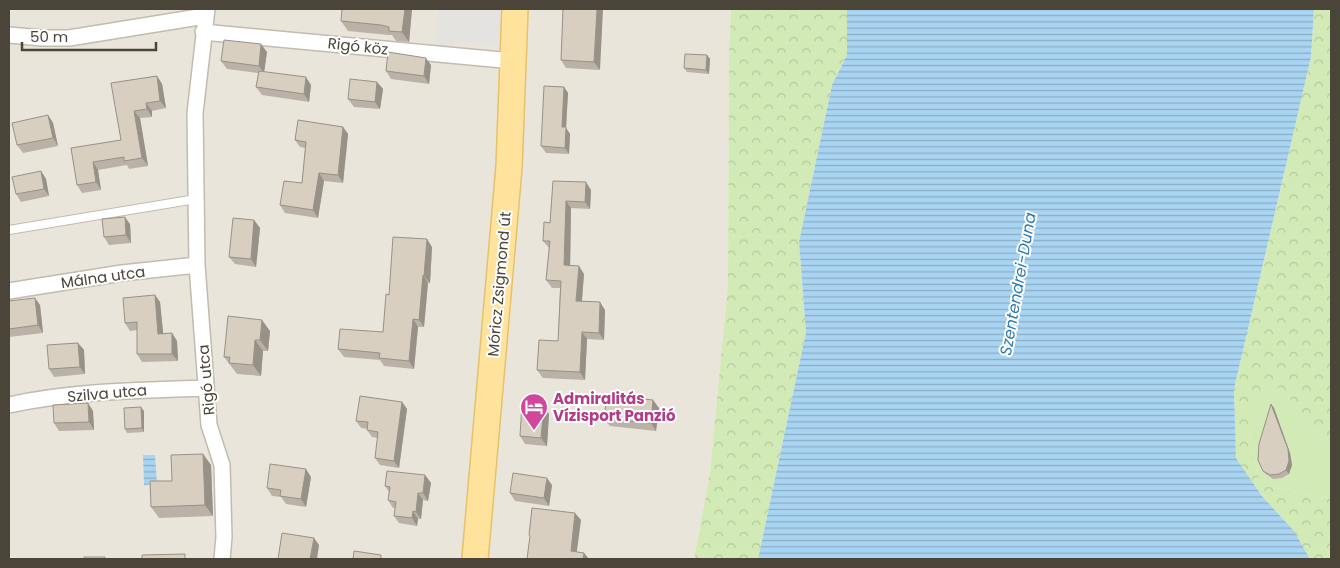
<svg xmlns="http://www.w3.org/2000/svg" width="1340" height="568" font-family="Poppins,sans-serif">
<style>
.residential{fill:#eae5da}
.green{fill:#d2eab5}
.forest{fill:url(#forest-crowns)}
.parking{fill:#e5e3e0}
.water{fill:url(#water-rules)}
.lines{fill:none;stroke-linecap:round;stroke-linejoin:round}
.lane-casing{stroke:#c2bbae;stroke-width:10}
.street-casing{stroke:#c2bbae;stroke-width:18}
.primary-casing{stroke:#e6c16a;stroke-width:28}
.lane{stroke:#fff;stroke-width:8}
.street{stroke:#fff;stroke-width:15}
.primary{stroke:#ffe39c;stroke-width:25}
.wall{fill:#bab2a6}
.shaded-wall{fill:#979187}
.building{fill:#d8cfc1;stroke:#979187}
.labels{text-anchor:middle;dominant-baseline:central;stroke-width:4;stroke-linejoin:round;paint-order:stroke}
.street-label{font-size:15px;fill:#4b4439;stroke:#fff}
.hotel-label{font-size:15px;font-weight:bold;fill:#b23c85;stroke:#fff;text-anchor:start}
.water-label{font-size:16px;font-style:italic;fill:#2e7ab2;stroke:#fff}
</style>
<defs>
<pattern id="forest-crowns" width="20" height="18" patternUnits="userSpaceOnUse" patternTransform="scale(1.25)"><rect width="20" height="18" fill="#d2eab5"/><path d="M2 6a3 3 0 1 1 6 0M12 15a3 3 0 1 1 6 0" fill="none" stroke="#b6ca9c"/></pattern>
<pattern id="water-rules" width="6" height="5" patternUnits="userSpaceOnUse" patternTransform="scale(1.25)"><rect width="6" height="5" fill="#a9d4f2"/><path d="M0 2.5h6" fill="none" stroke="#8caec5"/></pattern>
</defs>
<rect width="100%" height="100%" fill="#f6f3ec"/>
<path class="residential" d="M9 9H731L729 52 728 283 710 473 694 559H9Z"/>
<path class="green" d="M1281 387 1320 439 1331 445V499L1261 485 1249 445 1251 398Z"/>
<path class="forest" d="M731 9H847V55L832 85 799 242 806 332 758 559H694L710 473 728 283 729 52Z
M1314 9H1331V445L1320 439 1281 387 1252 398 1249 445 1261 485 1331 499V559H1310L1294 531 1262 496 1236 458 1234 389 1311 57Z"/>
<path class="parking" d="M438 9H515L513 47 456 42 454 56 433 54Z"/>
<path class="water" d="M847 9H1314L1311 57 1234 389 1236 458 1262 496 1294 531 1310 559H758L806 332 799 242 832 85 847 55Z
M143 455H155L157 484 144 485Z"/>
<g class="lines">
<g class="lane-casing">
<path id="lane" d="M9 230 196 199"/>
</g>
<g class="street-casing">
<path id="street" d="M207 9 195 113 197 265 209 425 222 465 224 537 222 559
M203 32 513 61
M9 35 42 38H69L205 16
M9 291 122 273 197 265
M9 405C73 391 140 390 206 388"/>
</g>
<g class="primary-casing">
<path id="primary" d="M475 559 509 167 515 9"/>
</g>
<use href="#lane" class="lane"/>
<use href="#street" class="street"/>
<use href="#primary" class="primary"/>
</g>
<path class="wall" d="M412 9 409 42 396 41 392 35H388L348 31 341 21Z
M563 9 600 70 566 68 561 60Z
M267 52 264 72 311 85 309 102 262 95 256 87 258 73 227 69 221 61Z
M707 55 710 59 709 74 687 72 684 68Z
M431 65 429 84 391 79 386 71Z
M157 76 162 84 166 108 152 111V117L140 118 148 166 129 169 127 165 98 170 101 190 82 193 77 185 71 148 121 140 111 83Z
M377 82 383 89 380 109 354 107 348 99Z
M564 87 568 93 566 128 570 134 569 154 546 153 541 146Z
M48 115 53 123 58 146 23 153 17 145Z
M343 127 348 134 343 183 324 181 318 218 285 213 280 205 302 183 305 148 300 147 295 140Z
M41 171 46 179 49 196 21 202 16 194Z
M553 181 591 190 590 209 571 208 570 266 584 274 582 302 605 310 604 340 587 339 585 380 543 378 537 370 558 341 560 288H552L546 280 549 248 543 241 550 223Z
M254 220 260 228 256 267 235 264 229 257Z
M130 224 131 243 109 245 104 237Z
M432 247 430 283H428L424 327H418L414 369 384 366 380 360 344 357 338 349 383 332 389 295Z
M155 295 160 302 163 334 172 333 177 341 178 361 142 362 137 354V330L130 331 125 323Z
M9 301 40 305 43 333 9 337Z
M270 331 268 351H263L261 376 237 374 224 357Z
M78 343 84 350 85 374 54 377 49 369Z
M402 402 407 409 399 468 380 465 375 458 378 438 372 437 367 430V429L361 428 356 421Z
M88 403 93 411 94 430 59 431 54 423Z
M1271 404 1274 408 1290 453 1292 465 1289 474 1282 478 1273 479 1266 474 1263 471Z
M659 408 656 431 610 426 604 419Z
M144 411V432L127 433 125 429Z
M549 414 547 446 525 444 520 436Z
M203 454 211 465 213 516 159 518 151 507 172 481Z
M425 475 431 483 428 501 423 500 421 519H418L417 526 399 523 394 516 395 508H393L388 500 389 492 385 486Z
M311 477 306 507 286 504 281 497 272 496 267 488Z
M552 485 549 506 515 501 510 493Z"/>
<path class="shaded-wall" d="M405 9H412L409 42 402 32Z
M597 9H603L600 70 594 62Z
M261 44 267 52 264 73 259 66Z
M707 55 710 59 709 74 706 70Z
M426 58 431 65 429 84 424 76Z
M157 76 162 84 166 108 160 101Z
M306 77 311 85 309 102 304 94Z
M377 82 383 89 380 109 375 102Z
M564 87 568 93 566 128 570 134 569 154 565 148 562 127Z
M146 103 152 111V117L147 109Z
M134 111 140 118 148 166 142 158Z
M48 115 53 123 58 146 53 138Z
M343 127 348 134 343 183 338 175Z
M93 162 98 170 101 190 96 182Z
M41 171 46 179 49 196 44 189Z
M319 173 324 181 318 218 313 210Z
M586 182 591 190 590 209 585 202Z
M566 201 571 208 570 273 564 265Z
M125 217 130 224 131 243 126 235Z
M254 220 260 228 256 267 251 259Z
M427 239 432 247 430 283 424 276Z
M579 266 584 274 581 309 576 301Z
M423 275 428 283 424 327 419 320Z
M155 295 160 302 164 341 158 334Z
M35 298 40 305 43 333 38 325Z
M600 302 605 310 604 340 599 333Z
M413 319 418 327 414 369 409 361Z
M262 320 270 331 268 351 260 340Z
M582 332 587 339 585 380 580 372Z
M172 333 177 341 178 361 172 354Z
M255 340 263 351 261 376 253 365Z
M78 343 84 350 85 374 80 367Z
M653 400 659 408 656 431 651 423Z
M402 402 407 409 399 468 394 461Z
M88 403 93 411 94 430 89 422Z
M1271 404 1274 408 1290 453 1292 465 1289 474 1286 470Z
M544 406 549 414 547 446 541 438Z
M141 407 144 411V432L142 428Z
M203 454 211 465 213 516 205 505Z
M306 469 311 477 306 507 301 499Z
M425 475 431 483 428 501 423 493Z
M547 478 552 485 549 506 544 498Z
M418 493 423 500 421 519 416 512Z
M413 511 418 519 417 526 412 518Z
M575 513 581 520 576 558 571 551Z
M314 538 319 545 317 559H310Z
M584 553 589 559H583Z"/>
<path class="building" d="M342 9H405L402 32 389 31V27L381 25 341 21Z
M563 9H597L594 62 561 60Z
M224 40 261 44 259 66 221 61Z
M388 52 426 58 424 76 386 71Z
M685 54 707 55 706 70 684 68Z
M259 71 306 77 304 94 256 87Z
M157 76 160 101 146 103 147 109 134 111 142 158 124 161V157L93 162 96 182 77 185 71 148 121 140 111 83Z
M350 79 377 82 375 102 348 99Z
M544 86 564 87 562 127H566L565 148 541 146Z
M48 115 53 138 17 145 12 123Z
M298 120 343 127 338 175 319 173 313 210 280 205 284 181 302 183 306 142 295 140Z
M41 171 44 189 16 194 12 177Z
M553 181 586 182 585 202 566 201 564 265 579 266 576 301 600 302 599 333 582 332 580 372 537 370 539 340 558 341 561 281 546 280 550 241H543L544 222 550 223Z
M125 217 126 235 104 237 102 219Z
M233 218 254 220 251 259 229 257Z
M393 237 427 239 424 276 423 275 419 320 413 319 409 361 379 358 380 353 338 349 340 329 383 332 386 294 389 295Z
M155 295 158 334 172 333V354H137V322L125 323 123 298Z
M35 298 38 325 9 329V301Z
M228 316 262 320 260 340H255L253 365 229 363 230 357H224Z
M78 343 80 367 49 369 47 345Z
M607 395 653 400 651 423 604 419Z
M360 396 402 402 394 461 375 458 378 432 367 430 368 422 356 421Z
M88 403 89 422 54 423 53 405Z
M522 404 544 406 541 438 520 436Z
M1271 404 1288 449 1289 461 1286 470 1279 474 1270 475 1263 471 1258 460 1259 444Z
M141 407 142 428 125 429 124 408Z
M203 454 205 505 151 507 150 481H172L171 455Z
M270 464 306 469 301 499 280 496 281 490 267 488Z
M387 471 425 475 423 493H418L416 512 413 511 412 518 394 516 396 502 388 500 390 487 385 486Z
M513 473 547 478 544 498 510 493Z
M532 508 575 513 571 551 584 553 583 559H527L530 536 529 535Z
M282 533 314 538 310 559H278Z
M354 551 381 555V559H353Z
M185 554V559H142V555Z
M84 557H105V559H84Z"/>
<defs>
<g id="hotel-pin" transform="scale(1.4375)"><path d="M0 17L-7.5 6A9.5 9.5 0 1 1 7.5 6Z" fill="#d1479c" stroke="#fff"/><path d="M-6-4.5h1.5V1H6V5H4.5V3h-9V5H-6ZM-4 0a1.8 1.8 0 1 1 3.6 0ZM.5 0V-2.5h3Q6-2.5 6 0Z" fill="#fff"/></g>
</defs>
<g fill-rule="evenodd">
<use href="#hotel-pin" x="534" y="407"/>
</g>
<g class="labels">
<g class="street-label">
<text transform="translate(358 46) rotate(6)">Rigó köz</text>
<text transform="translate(103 277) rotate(-8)">Málna utca</text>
<text transform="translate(499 284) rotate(-85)">Móricz Zsigmond út</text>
<text transform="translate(206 380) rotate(-95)">Rigó utca</text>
<text transform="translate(107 393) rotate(-5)">Szilva utca</text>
</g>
<g class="hotel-label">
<text x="553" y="398">Admiralitás<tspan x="553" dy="17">Vízisport Panzió</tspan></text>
</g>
<g class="water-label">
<text transform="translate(1018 284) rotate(-80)">Szentendrei-Duna</text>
</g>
</g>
<rect width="1340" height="568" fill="none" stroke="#4b4439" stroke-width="20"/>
<path d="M22 42v8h134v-8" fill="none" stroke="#4b4439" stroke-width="2.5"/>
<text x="30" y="42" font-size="15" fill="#4b4439" stroke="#ffffff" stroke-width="4" paint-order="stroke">50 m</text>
</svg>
